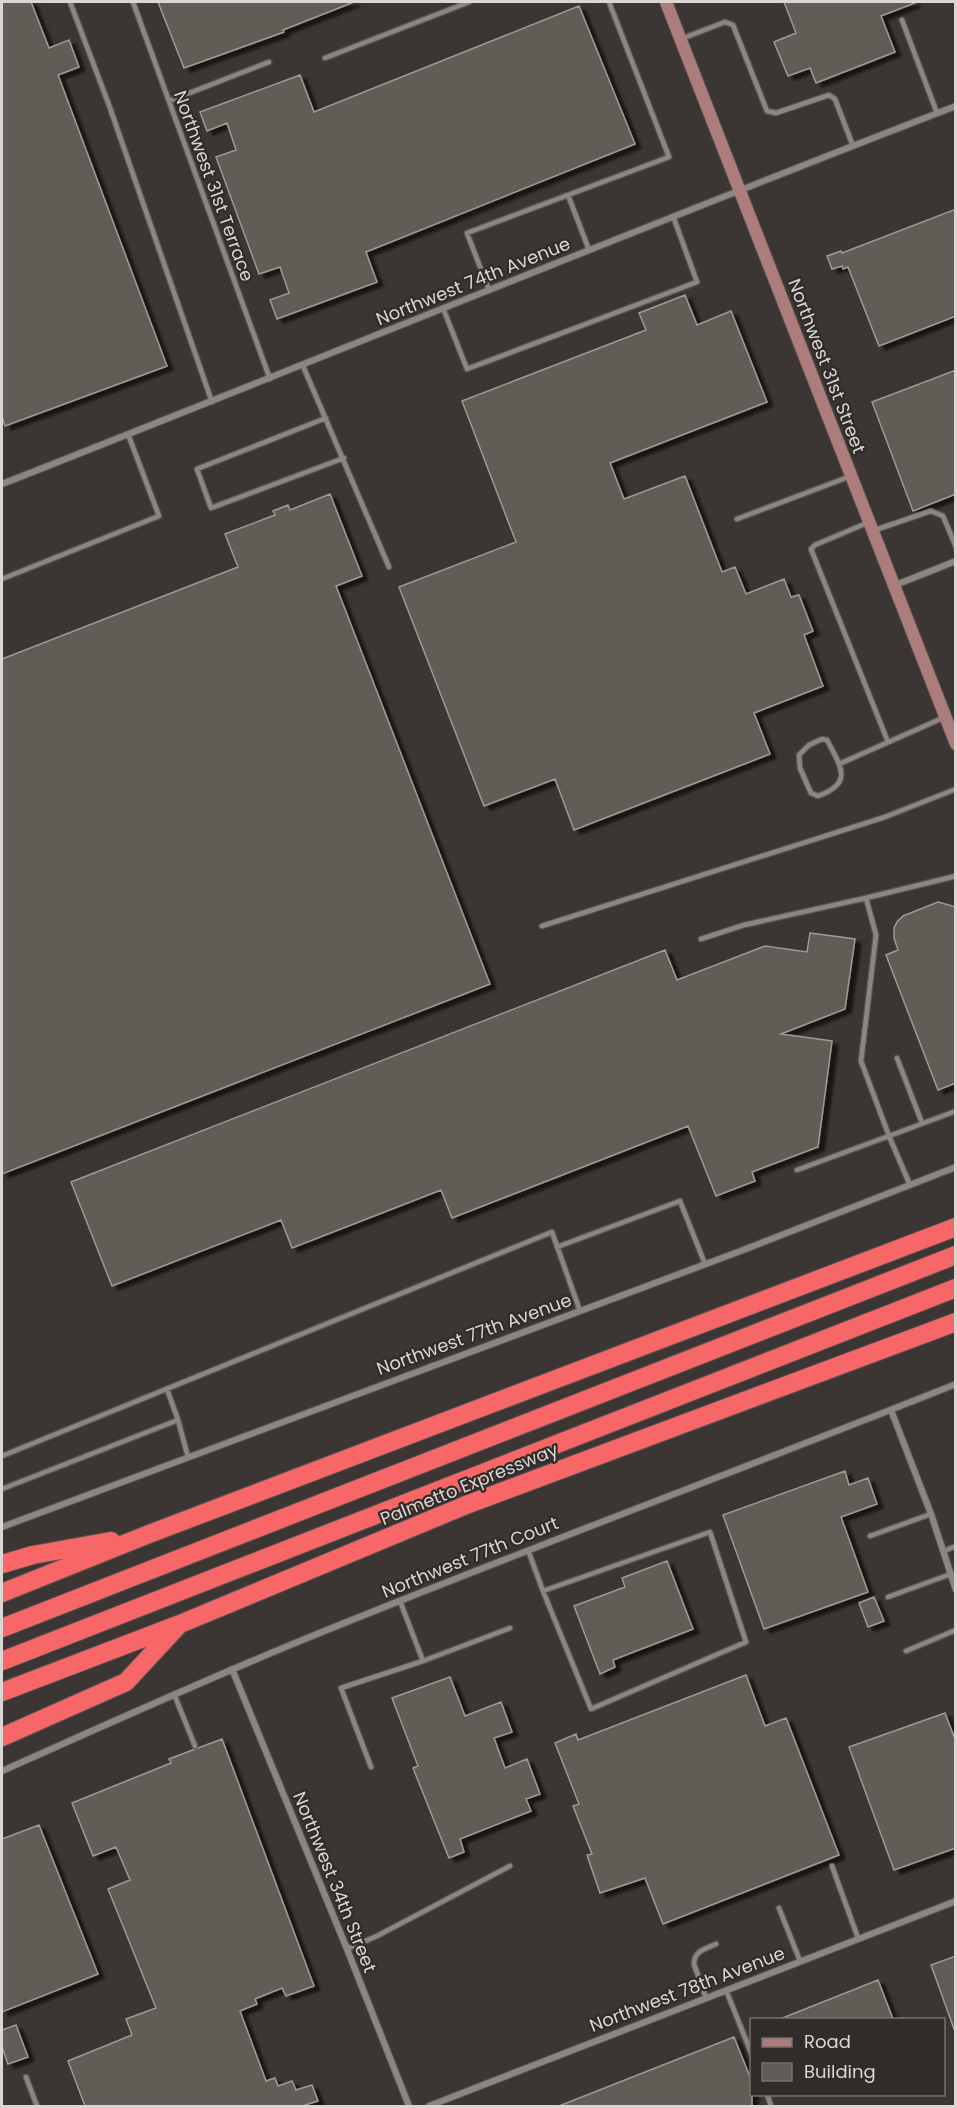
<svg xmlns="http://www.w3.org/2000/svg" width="957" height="2108" font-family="Poppins,sans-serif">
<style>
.building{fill:#605b57;stroke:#9e9994;stroke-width:1.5;filter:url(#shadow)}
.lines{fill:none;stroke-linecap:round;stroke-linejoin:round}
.lane-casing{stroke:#595452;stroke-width:7}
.street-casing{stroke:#595452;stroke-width:8}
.secondary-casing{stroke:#595452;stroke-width:14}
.highway-casing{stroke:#595452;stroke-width:20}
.lane{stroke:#8c8683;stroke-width:4.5}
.street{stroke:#8c8683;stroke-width:6}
.secondary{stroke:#ac7d7b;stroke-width:12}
.highway{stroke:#f86767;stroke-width:18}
.labels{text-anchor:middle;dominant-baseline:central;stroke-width:4.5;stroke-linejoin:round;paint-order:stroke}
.street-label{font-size:18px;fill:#d9d6d4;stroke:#312c29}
</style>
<defs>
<filter id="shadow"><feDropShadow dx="6" dy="4" stdDeviation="1.5" flood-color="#0009"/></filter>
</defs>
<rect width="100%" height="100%" fill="#3b3633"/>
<path class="building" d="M2 2H31L49 48 69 40 79 67 58 75 167 366 5 426 2 416Z
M158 2H354L283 30 284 32 184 68Z
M784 2H914L915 3 881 16 895 52 816 83 810 68 788 76 774 42 796 33Z
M579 6 635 144 366 252 377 282 277 319 270 300 289 293 280 267 259 274 216 157 236 150 227 123 207 131 200 112 300 75 314 112Z
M956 209V316L879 346 848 267 843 269 842 266 832 269 827 256 841 251 842 253Z
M685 295 697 325 731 311 767 402 610 463 624 499 685 476 722 572 735 567 746 594 784 579 791 597 799 595 813 631 804 635 823 686 754 713 770 754 574 830 555 779 484 806 399 587 516 542 462 401 646 330 639 313Z
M956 370V494L913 511 872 402Z
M330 494 362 576 336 586 490 984 2 1174V659L238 567 225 534 275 515 273 511 288 505 290 510Z
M938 902 956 907V1083L938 1090 886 955 898 950 894 938V928L897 922 903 916Z
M810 933 855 939 845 1009 781 1034 832 1041 818 1147 752 1172 755 1181 716 1196 688 1126 452 1218 441 1190 292 1248 281 1220 112 1286 71 1182 665 950 677 980 765 946 807 952Z
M845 1471 849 1485 868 1478 877 1504 841 1517 868 1592 764 1629 723 1515Z
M667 1561 693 1629 613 1660 615 1667 600 1674 574 1606 625 1587 622 1578Z
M874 1597 884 1621 868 1627 859 1603Z
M746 1675 765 1726 786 1718 839 1855 663 1924 645 1878 600 1893 587 1855 592 1854 573 1806 579 1804 555 1743 576 1734 578 1740Z
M450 1677 465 1716 501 1702 512 1732 494 1738 505 1768 527 1759 540 1794 526 1799 531 1811 460 1839 464 1852 449 1858 413 1768 418 1766 392 1698Z
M945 1713 956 1742V1848L894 1870 849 1747Z
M222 1739 314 1986 286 1996 282 1988 255 1999 257 2004 240 2011 266 2081 275 2078 278 2086 292 2081 296 2090 312 2085 318 2101 302 2106H85L68 2061 132 2035 126 2019 156 2008 108 1889 130 1880 116 1847 93 1856 72 1803 171 1763 169 1759Z
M39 1825 98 1974 2 2012V1839Z
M956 1956V2029H954L931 1965Z
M878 1980 893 2019H780Z
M16 2025 28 2057 8 2064 2 2047V2030Z
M734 2037 752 2082V2106H559Z"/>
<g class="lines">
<g class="lane-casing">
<path id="lane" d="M70 2 109 105 212 402
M133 2 270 379
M902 20 937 113
M681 39 725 22 733 25 767 111 776 113 829 95 835 99 853 146
M325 58 469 2
M169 101 269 62
M568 195 589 250
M489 290 467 233 669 157 609 2
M443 308 467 369 697 282 673 216
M303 366 389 567
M326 418 197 469 211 508 344 458
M737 519 851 476
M867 523 815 545 811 549 888 742
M875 530 931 511 943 516 956 547
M2 579 159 516 128 434
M822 739 827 740C841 767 854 783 818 796L811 793 800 768 799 755 809 745Z
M839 764 945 717
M866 898 956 876
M542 926 885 817 956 789
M701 939 744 925 866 898 876 935 861 1061 889 1136 797 1170
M897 1058 922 1123
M910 1185 889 1136 956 1111
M557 1247 680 1201 705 1264
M178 1420 188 1457
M2 1456 552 1232 580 1311
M2 1489 178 1420 167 1389
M870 1536 931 1514
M528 1550 543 1591 591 1709 746 1642 710 1532 543 1591
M944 1551 956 1546
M888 1597 951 1574
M906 1651 956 1630
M423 1661 510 1628
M174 1694 195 1746
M371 1767 341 1688 423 1661 400 1601
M832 1866 858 1938
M779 1908 800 1961
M347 1949 377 1936 510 1866
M726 1990 752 2055
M706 1998 694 1964C694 1951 705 1949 716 1944
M26 2077 37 2106
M767 2094 771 2106"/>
</g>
<g class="street-casing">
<path id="street" d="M2 484C320 359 636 229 956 106
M893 586 956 561
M891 1410 931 1514 956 1590
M2 1527 738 1252 956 1167
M232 1669 347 1949 409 2106
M2 1771C101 1727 200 1682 300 1641 518 1552 738 1471 956 1384
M429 2106 956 1901"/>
</g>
<g class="secondary-casing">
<path id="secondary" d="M666 2 956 744"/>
</g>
<g class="highway-casing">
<path id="highway" d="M2 1564 33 1555 111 1541
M2 1593 149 1534 956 1227
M2 1628 956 1255
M2 1661 956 1288
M2 1692 180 1624 466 1505 956 1322
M2 1737 126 1682 177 1627"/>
</g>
<use href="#lane" class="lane"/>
<use href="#street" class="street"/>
<use href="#secondary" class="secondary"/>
<use href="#highway" class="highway"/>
</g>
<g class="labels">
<g class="street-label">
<text transform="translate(214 186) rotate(70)">Northwest 31st Terrace</text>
<text transform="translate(473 281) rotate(-22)">Northwest 74th Avenue</text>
<text transform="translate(827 366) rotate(69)">Northwest 31st Street</text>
<text transform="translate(474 1334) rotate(-20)">Northwest 77th Avenue</text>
<text transform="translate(469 1484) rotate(-22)">Palmetto Expressway</text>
<text transform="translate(470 1557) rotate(-22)">Northwest 77th Court</text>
<text transform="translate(335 1882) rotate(68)">Northwest 34th Street</text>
<text transform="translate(687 1989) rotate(-21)">Northwest 78th Avenue</text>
</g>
</g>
<rect width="957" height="2108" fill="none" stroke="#d9d6d4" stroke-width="6"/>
<rect x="750" y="2018" width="195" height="78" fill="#312c29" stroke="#74706d" stroke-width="1.5"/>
<rect x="762" y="2038" width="30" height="9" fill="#ac7d7b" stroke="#74706d" stroke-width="1.5"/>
<text x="804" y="2048" font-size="18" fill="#d9d6d4">Road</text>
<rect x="762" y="2063" width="30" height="18" fill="#605b57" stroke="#74706d" stroke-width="1.5"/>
<text x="804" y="2078" font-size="18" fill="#d9d6d4">Building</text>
</svg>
